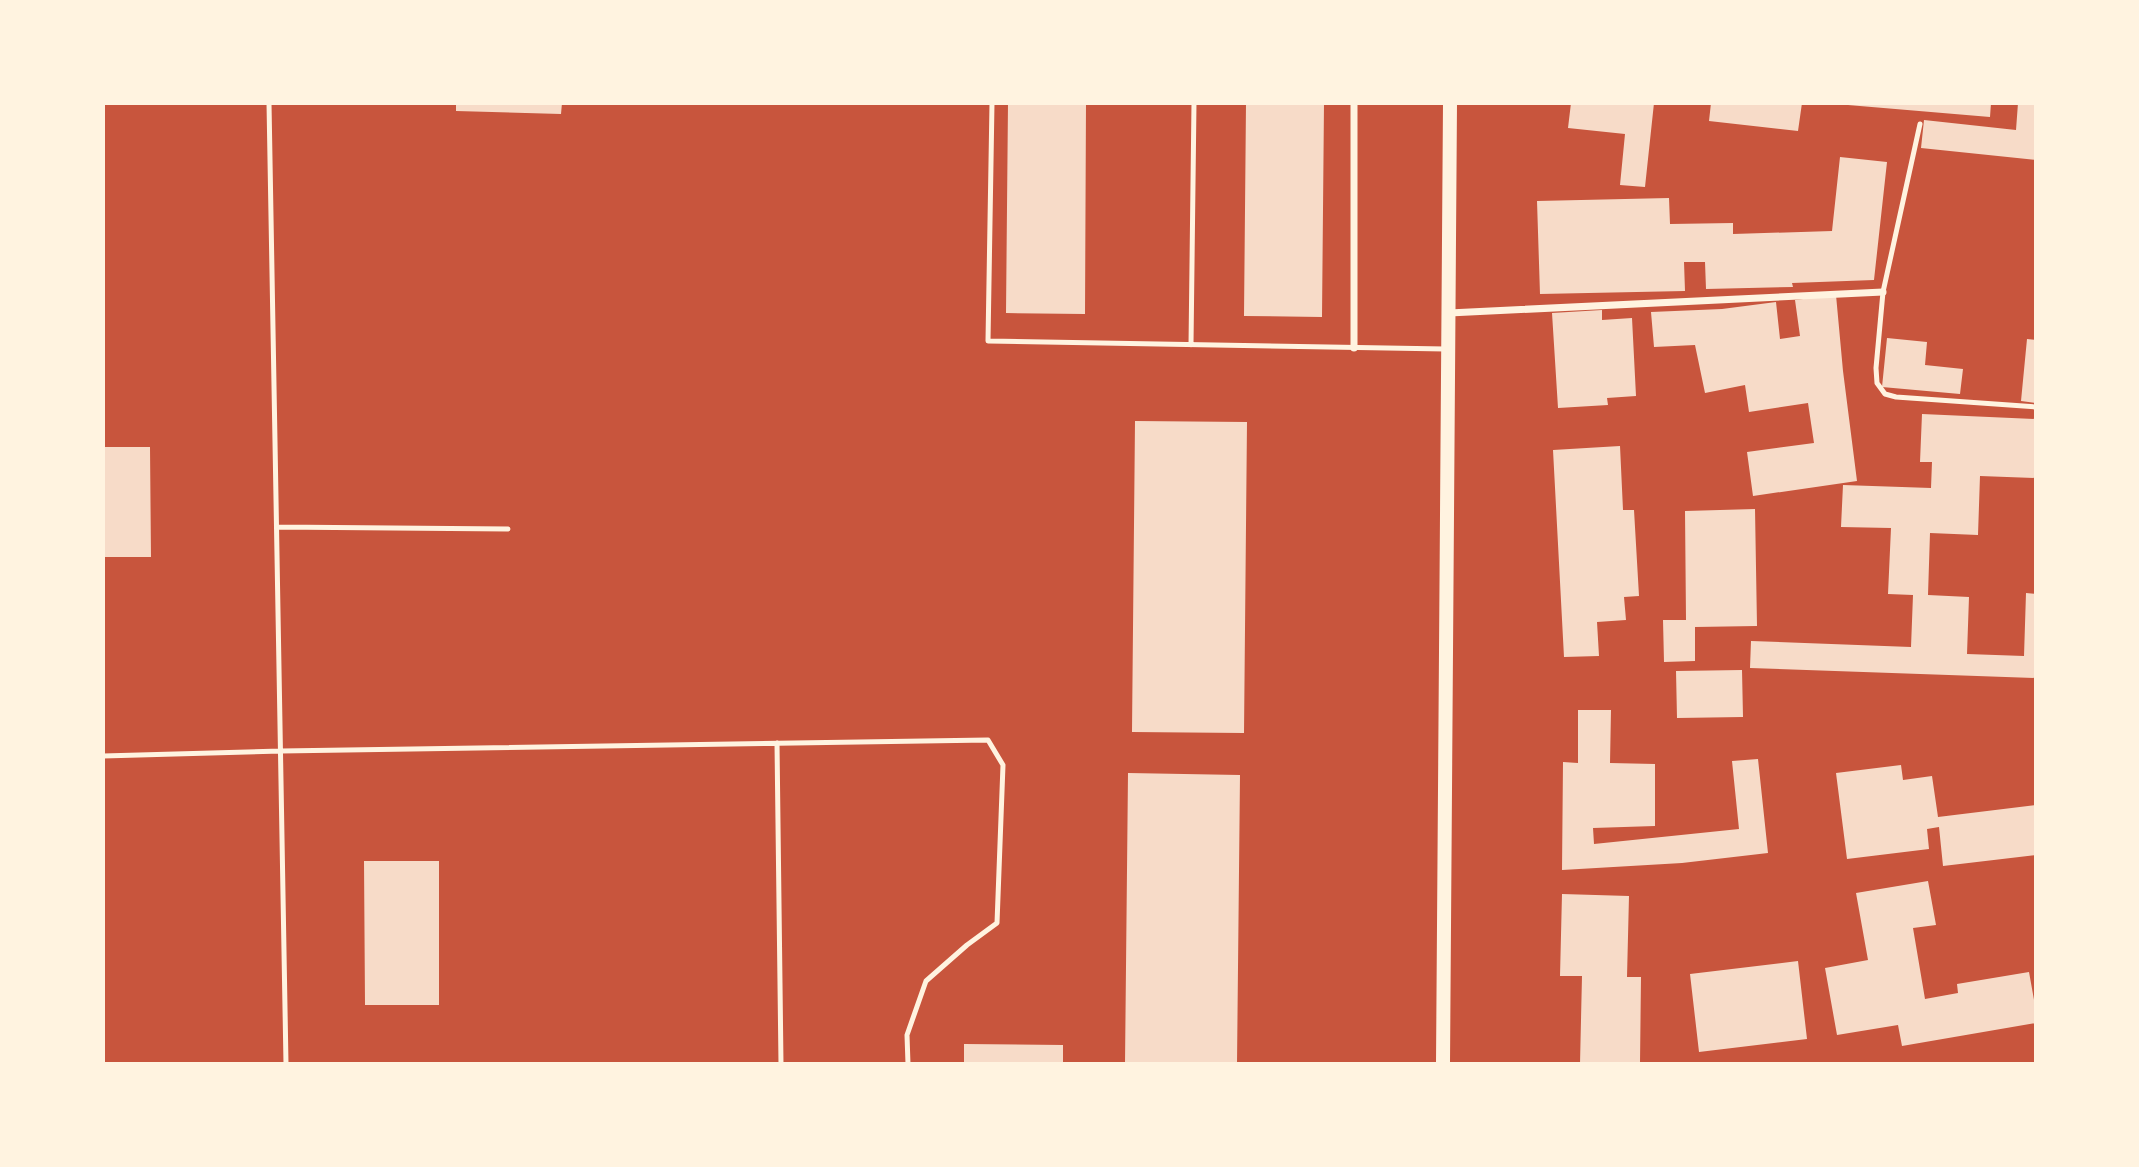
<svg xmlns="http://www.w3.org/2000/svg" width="2139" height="1167" font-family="Lato,sans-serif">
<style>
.building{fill:#f7dbc8}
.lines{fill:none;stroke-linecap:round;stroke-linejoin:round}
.service{stroke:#fff3e0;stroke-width:5}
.minor{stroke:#fff3e0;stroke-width:7}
.secondary{stroke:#fff3e0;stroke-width:14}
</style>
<rect width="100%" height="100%" fill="#c8553d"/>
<path class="building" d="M456 103H562L561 114 456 111Z
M1008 103H1086L1085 314 1006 313Z
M1246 103H1324L1322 317 1244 316Z
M1571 103H1654L1645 187 1620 185 1625 134 1568 128Z
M1711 103H1802L1798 131 1709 121Z
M1848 103H1991L1990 117 1848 105Z
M2018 103H2036V160L1921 148 1924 120 2016 130Z
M1840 157 1887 162 1874 280 1792 283 1793 287 1706 289 1705 262H1684L1685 291 1540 294 1537 201 1669 198 1670 224 1733 223V234L1832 231Z
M1836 295 1843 371 1857 481 1753 496 1747 452 1814 443 1808 403 1749 412 1745 385 1705 393 1695 345 1654 347 1651 312 1722 309 1776 302 1780 339 1800 336 1795 300Z
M1602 310V320L1632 318 1636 396 1607 398 1608 405 1558 408 1552 313Z
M1887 338 1927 342 1925 365 1963 369 1960 394 1882 387Z
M2027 339 2036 340V403L2021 401Z
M1922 414 2036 419V478L1980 476 1978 535 1930 533 1928 595 1969 597 1967 654 2024 656 2026 593 2036 594V678L1750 668 1751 641 1911 647 1913 595 1888 594 1891 528 1841 527 1843 485 1931 488 1932 462H1920Z
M1135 421 1247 422 1244 733 1132 732Z
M1620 446 1623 510H1634L1639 596 1624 597 1626 620 1597 622 1599 656 1564 657 1553 450Z
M103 447H150L151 557H103Z
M1755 509 1757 626 1695 627V661L1664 662 1663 620H1686L1685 511Z
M1742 670 1743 717 1677 718 1676 671Z
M1578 710H1611L1610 763 1655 764V826L1593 828 1594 844 1739 829 1732 761 1758 759 1768 853 1682 863 1562 870 1563 762 1578 763Z
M1901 765 1903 780 1932 776 1938 817 2036 805V855L1943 866 1939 827 1927 829 1929 849 1847 859 1836 773Z
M1128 773 1240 775 1237 1064H1125Z
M364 861H439V1005H365Z
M1928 881 1936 925 1913 928 1925 999 1958 993 1957 984 2029 972 2036 1011V1023L1902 1046 1898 1025 1837 1035 1825 968 1868 960 1856 893Z
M1562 894 1629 896 1627 977H1641L1640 1064H1580L1582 976H1560Z
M1798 961 1807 1039 1699 1052 1690 974Z
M964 1044 1063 1045V1064H964Z"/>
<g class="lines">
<path class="service" d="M269 103 286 1064
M992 103 988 341 1445 349
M1920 124 1883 292 1876 368 1877 383 1885 394 1896 397 2036 407
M1191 345 1194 103
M277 527 508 529
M777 743 781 1064
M103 756 281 751 988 740 1003 765 997 923 967 945 926 981 907 1035 908 1064"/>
<path class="minor" d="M1449 313 1883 292
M1354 348V103"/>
<path class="secondary" d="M1443 1064 1450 103"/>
</g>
<rect width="2139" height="1167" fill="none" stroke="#fff3e0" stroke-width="210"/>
</svg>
